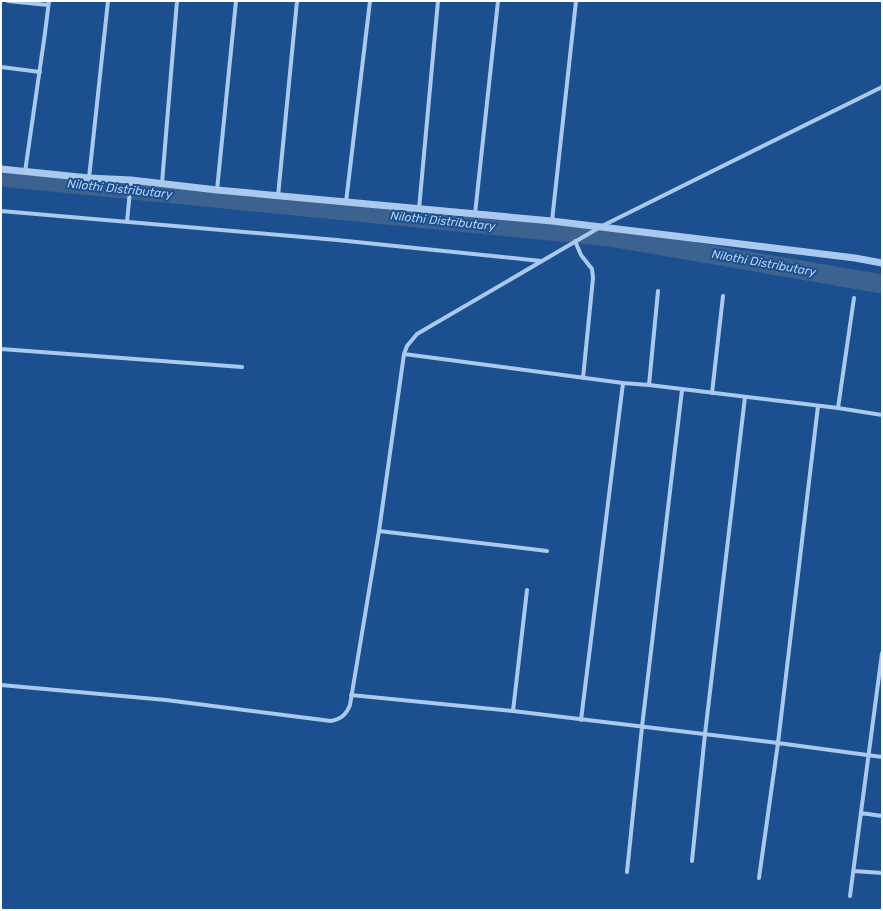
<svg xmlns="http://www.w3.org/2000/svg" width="883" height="911" font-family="Rubik,sans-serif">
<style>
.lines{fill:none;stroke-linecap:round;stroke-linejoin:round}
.canal{stroke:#3c6290;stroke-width:19}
.minor{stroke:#a9c9ee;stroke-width:4}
.tertiary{stroke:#a9c9ee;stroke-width:7}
.labels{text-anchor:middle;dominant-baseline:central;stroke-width:4;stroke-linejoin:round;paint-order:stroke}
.water-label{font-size:12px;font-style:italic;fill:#b5d3f5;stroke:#1b4f8f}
</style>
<rect width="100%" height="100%" fill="#1b4f8f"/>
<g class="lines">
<path class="canal" d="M1 177 610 237 882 284"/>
<path class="minor" d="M8 1 48 5
M1 67 40 72
M25 172 45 33 49 1
M89 178 108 1
M162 183 177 1
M217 190 236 1
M278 196 297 1
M346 202 370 1
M419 209 438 1
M1 211 337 240 541 261
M475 214 498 1
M552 221 576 1
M127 222 131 180
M575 241 581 255 592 269 593 278 583 378
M1 349 242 367
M404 354 623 383 649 385 838 408 882 415
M649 385 658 291
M712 393 723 296
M838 408 854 298
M379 531 547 551
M1 685 166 700 331 721C341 719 346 715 350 705L379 531 404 354 407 346 417 334 602 226 882 87
M351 695 513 711 778 743 882 757
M513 711 527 590
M581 720 623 383
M861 813 882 816
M692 861 705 734 745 397
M854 871 882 873
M627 872 642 727 682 390
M759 878 778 743 818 406
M850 896 882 653"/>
<path class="tertiary" d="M1 169 89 178 131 180 217 190 552 221 855 258 882 263"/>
</g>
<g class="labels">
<g class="water-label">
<text transform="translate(120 189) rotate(6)">Nilothi Distributary</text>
<text transform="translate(443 221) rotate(6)">Nilothi Distributary</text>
<text transform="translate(764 263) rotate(10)">Nilothi Distributary</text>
</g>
</g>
<rect width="883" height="911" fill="none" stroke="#ffffff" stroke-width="4"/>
</svg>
